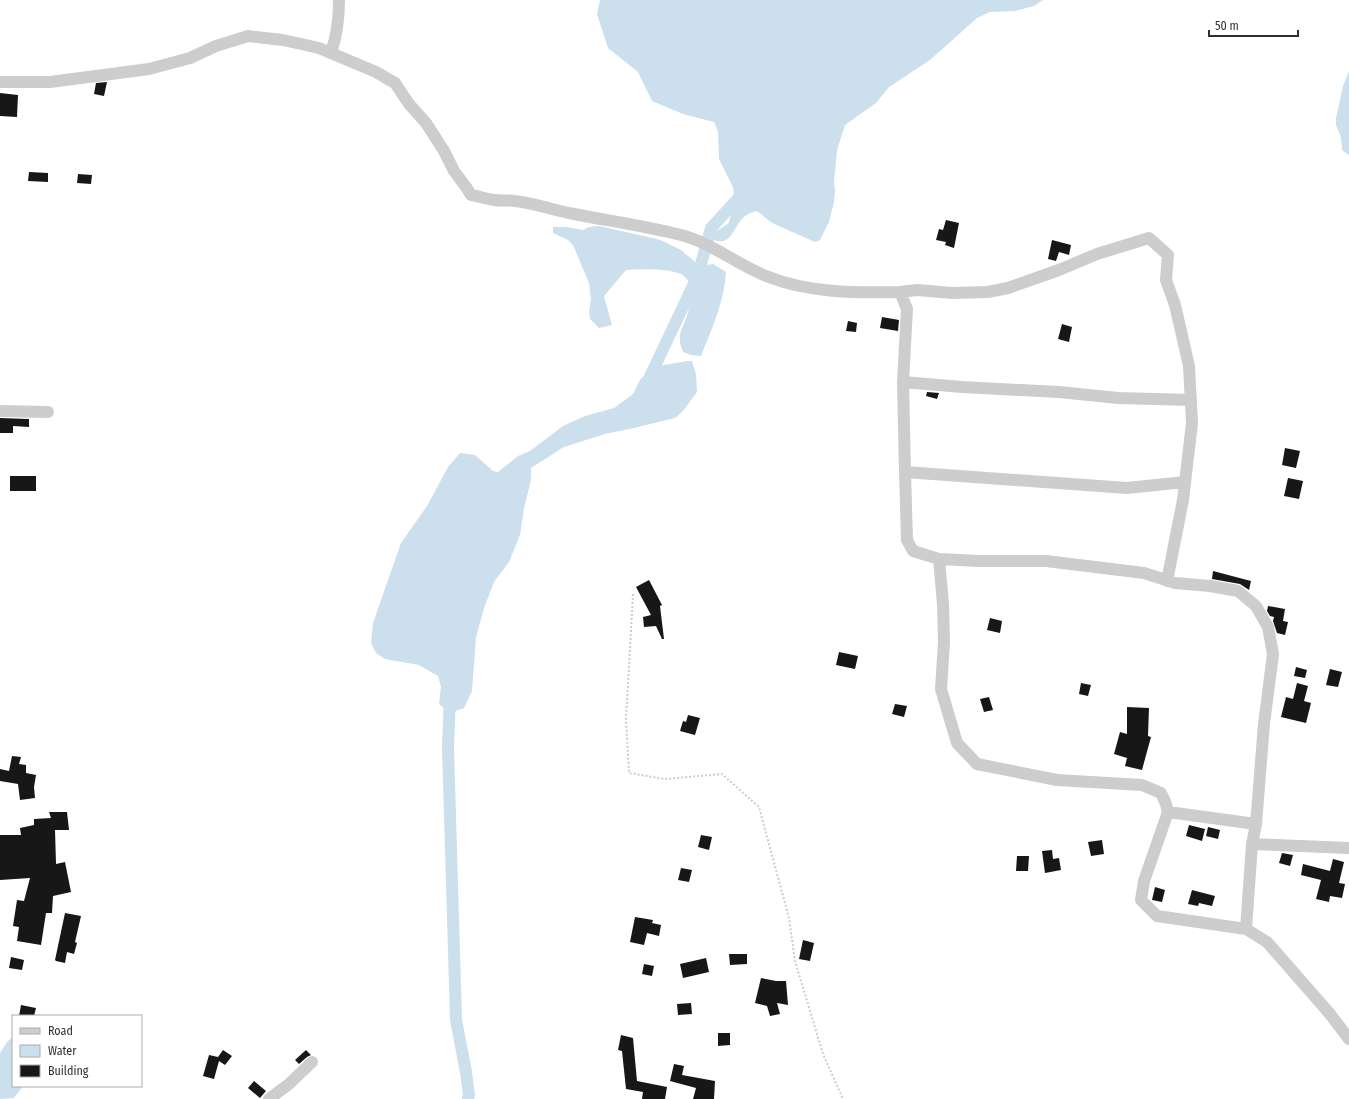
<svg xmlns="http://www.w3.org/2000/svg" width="1349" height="1099" font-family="'Fira Sans Condensed',sans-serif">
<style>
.water{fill:#cbdfed}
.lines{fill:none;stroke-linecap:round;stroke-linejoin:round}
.canal{stroke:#cbdfed;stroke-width:12}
.building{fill:#171717}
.path{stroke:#cdcdcd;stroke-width:2;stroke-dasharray:2 2;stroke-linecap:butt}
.minor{stroke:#cdcdcd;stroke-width:12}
</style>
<rect width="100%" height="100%" fill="#fff"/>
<path class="water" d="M600 0H1043L1034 6 1015 11 990 12 977 18 930 60 889 87 876 103 845 125 837 150 834 182 835 189 834 202 829 222 820 240 815 242 772 223 757 211C751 212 745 215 741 220 733 230 730 246 714 240L712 234 729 223 734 199 733 187 719 159 718 132 714 122 683 114 652 101 638 72 608 48 597 14Z
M1349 71V155L1342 150 1341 137 1336 125V118L1343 86Z
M599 226 657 239 665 242 681 250 700 266 713 264 726 272C724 303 712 328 701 356L691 355 683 352C675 333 684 329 688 312 691 304 691 295 692 286 690 283 687 279 684 276 674 268 639 269 626 270L604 296 612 325 599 328 590 319 589 312 591 299 589 283 573 245 568 240 553 233V227H567L583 230 589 227Z
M688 361H692L696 374 697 392 683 411 675 418 634 428 605 434 564 447 531 468V480L524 508 520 535 509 562 494 582 484 608 476 637 472 691 464 708 450 713 439 704 441 687 438 676 419 665 385 659 376 653 371 643 373 623 401 543 427 506 448 467 460 453 475 455 493 471 498 472 518 456 530 451 563 426 585 416 614 408 625 400 633 394 640 380 648 372 658 366Z
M13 1037V1086H23L14 1098 0 1099V1053L7 1042Z"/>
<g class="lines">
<path class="canal" d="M647 383 698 275 711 228 744 192
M450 696 448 747 456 1020 466 1072 469 1095 468 1099"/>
</g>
<path class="building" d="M107 82 104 96 94 94 96 83Z
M0 93 18 95 17 117 0 116Z
M29 172 48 173V182L28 181Z
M78 174 92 175 91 184 77 183Z
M946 220 959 223 954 248 945 245 946 242 936 240 939 229 943 230Z
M1052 240 1071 245 1069 255 1059 252 1056 261 1048 259Z
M882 317 899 320 898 331 880 328Z
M848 321 857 323 856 332 846 331Z
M1062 324 1072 327 1069 342 1058 339Z
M927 392 939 393 937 399 926 396Z
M0 418 29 419V427L13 426V433H0Z
M1285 448 1300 451 1296 468 1282 465Z
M10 476H36V491H10Z
M1288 478 1303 481 1299 499 1284 496Z
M1213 571 1251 581 1249 590 1240 584 1212 579Z
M649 580 662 605 660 606 664 639H662L656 626 644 627 643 617 651 615 636 587Z
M1268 606 1285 609 1283 621 1288 622 1285 635 1277 633 1273 621 1274 617 1270 616 1267 611Z
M990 618 1002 621 1000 633 987 630Z
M839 652 858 656 855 669 836 665Z
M1296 667 1307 670 1305 678 1294 676Z
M1330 669 1342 672 1338 687 1326 685Z
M1081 683 1091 685 1088 696 1079 694Z
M1297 683 1308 686 1304 701 1311 703 1306 723 1281 717 1286 697 1293 699Z
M989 697 993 710 984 712 980 699Z
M895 704 907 706 904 717 892 714Z
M1127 707 1149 708 1148 736 1151 737 1142 770 1125 766 1127 758 1114 754 1120 732 1127 734Z
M688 715 700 718 695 735 680 731 683 721 686 722Z
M12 756 21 757 19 764 26 765V773L36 775 34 787 35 798 20 800 18 784 0 781V769L9 771Z
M49 812H67L69 830H55L56 864 65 862 71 892 53 896 52 913H46L41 945 17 941 19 927 13 926 17 900 24 901 30 878 0 880V835H21L20 828 34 825V819L51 818Z
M1189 825 1205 829 1202 841 1186 836Z
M1208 827 1220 830 1218 839 1206 836Z
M701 835 712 837 709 850 698 847Z
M1102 840 1104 854 1091 856 1088 842Z
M1052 850 1053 859 1059 858 1061 870 1045 873 1042 851Z
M1282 853 1293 855 1290 866 1279 863Z
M1017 856H1029L1028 871H1016Z
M1333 859 1344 862 1339 883 1345 884 1342 898 1330 896 1329 902 1316 899 1321 880 1301 875 1303 864 1330 871Z
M681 868 692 870 689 882 678 880Z
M1155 887 1165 890 1162 902 1152 900Z
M1192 890 1215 896 1212 906 1199 903 1198 906 1188 904Z
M65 913 81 916 75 942 77 943 74 954 67 952 65 963 56 961 55 960Z
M635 917 653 920 652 923 661 925 659 936 647 933 644 945 630 942Z
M803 940 814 943 810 961 799 959Z
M729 954H747V964L730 965Z
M11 957 24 960 22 970 9 968Z
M706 958 709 972 683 978 680 964Z
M644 964 654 966 652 976 642 974Z
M761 978 776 981H786L788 1005 777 1003 780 1014 770 1016 767 1006 755 1003Z
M691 1003 692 1014 678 1015 677 1004Z
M21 1005 36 1008 34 1016H19Z
M718 1033H730V1045L718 1046Z
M621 1035 633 1038 637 1081 667 1087 665 1099H642L643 1092 626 1089 622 1051 618 1050Z
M223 1050 232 1056 225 1065 219 1061 214 1079 203 1076 209 1055 218 1057Z
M306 1050 311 1055 307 1057 299 1064 295 1060Z
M674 1064 684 1066 682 1075 715 1081 714 1099H693L696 1088 670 1081Z
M254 1081 266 1091 260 1098 248 1088Z"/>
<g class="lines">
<path class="path" d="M633 594 626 720 629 773 665 779 722 774 759 807 789 918 795 961 823 1054 843 1099"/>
<path class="minor" d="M331 53C337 35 339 19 339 0
M0 82H50L149 69 190 58 216 46 248 36 283 40 319 48 376 72 395 83 409 104 426 123 444 151 454 171 466 187 471 195C478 196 486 199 494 200 501 201 508 200 515 201 535 203 555 211 574 214 610 221 646 226 681 235 712 243 736 264 766 276 808 293 855 293 900 292L907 309 903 382 905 472 907 540 913 551 939 559 979 561H1046L1144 573 1175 583 1210 586 1238 591 1256 606 1268 627 1273 654 1264 724 1256 824 1252 844 1246 929
M900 292 917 290 952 293 988 292 1008 288 1059 270 1097 254 1149 238 1168 255 1166 280 1175 305 1189 366 1192 423 1183 500 1167 581
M903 382 962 387 1059 392 1118 398 1191 400
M0 411 48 412
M905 472 1127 488 1185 482
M939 559 943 604 944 642 941 689 957 743 977 764 1057 780 1142 785 1161 793 1166 804 1168 812 1144 881 1141 900 1157 916 1246 929 1267 942 1330 1014 1349 1039
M1168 812 1256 824
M1252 844 1349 848
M269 1099 289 1084 312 1062"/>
</g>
<rect x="12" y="1015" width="130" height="72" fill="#ffffff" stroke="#acacac"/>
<rect x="20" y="1028" width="20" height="6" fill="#cdcdcd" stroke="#acacac"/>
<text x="48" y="1035" font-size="12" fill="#303030">Road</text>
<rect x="20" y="1045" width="20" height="12" fill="#cbdfed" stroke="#acacac"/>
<text x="48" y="1055" font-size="12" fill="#303030">Water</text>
<rect x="20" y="1065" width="20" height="12" fill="#171717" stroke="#acacac"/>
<text x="48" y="1075" font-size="12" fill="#303030">Building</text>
<path d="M1209 30v6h89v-6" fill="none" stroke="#303030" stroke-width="2"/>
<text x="1215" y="30" font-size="12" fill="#303030" stroke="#ffffff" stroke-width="3" paint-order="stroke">50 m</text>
</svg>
